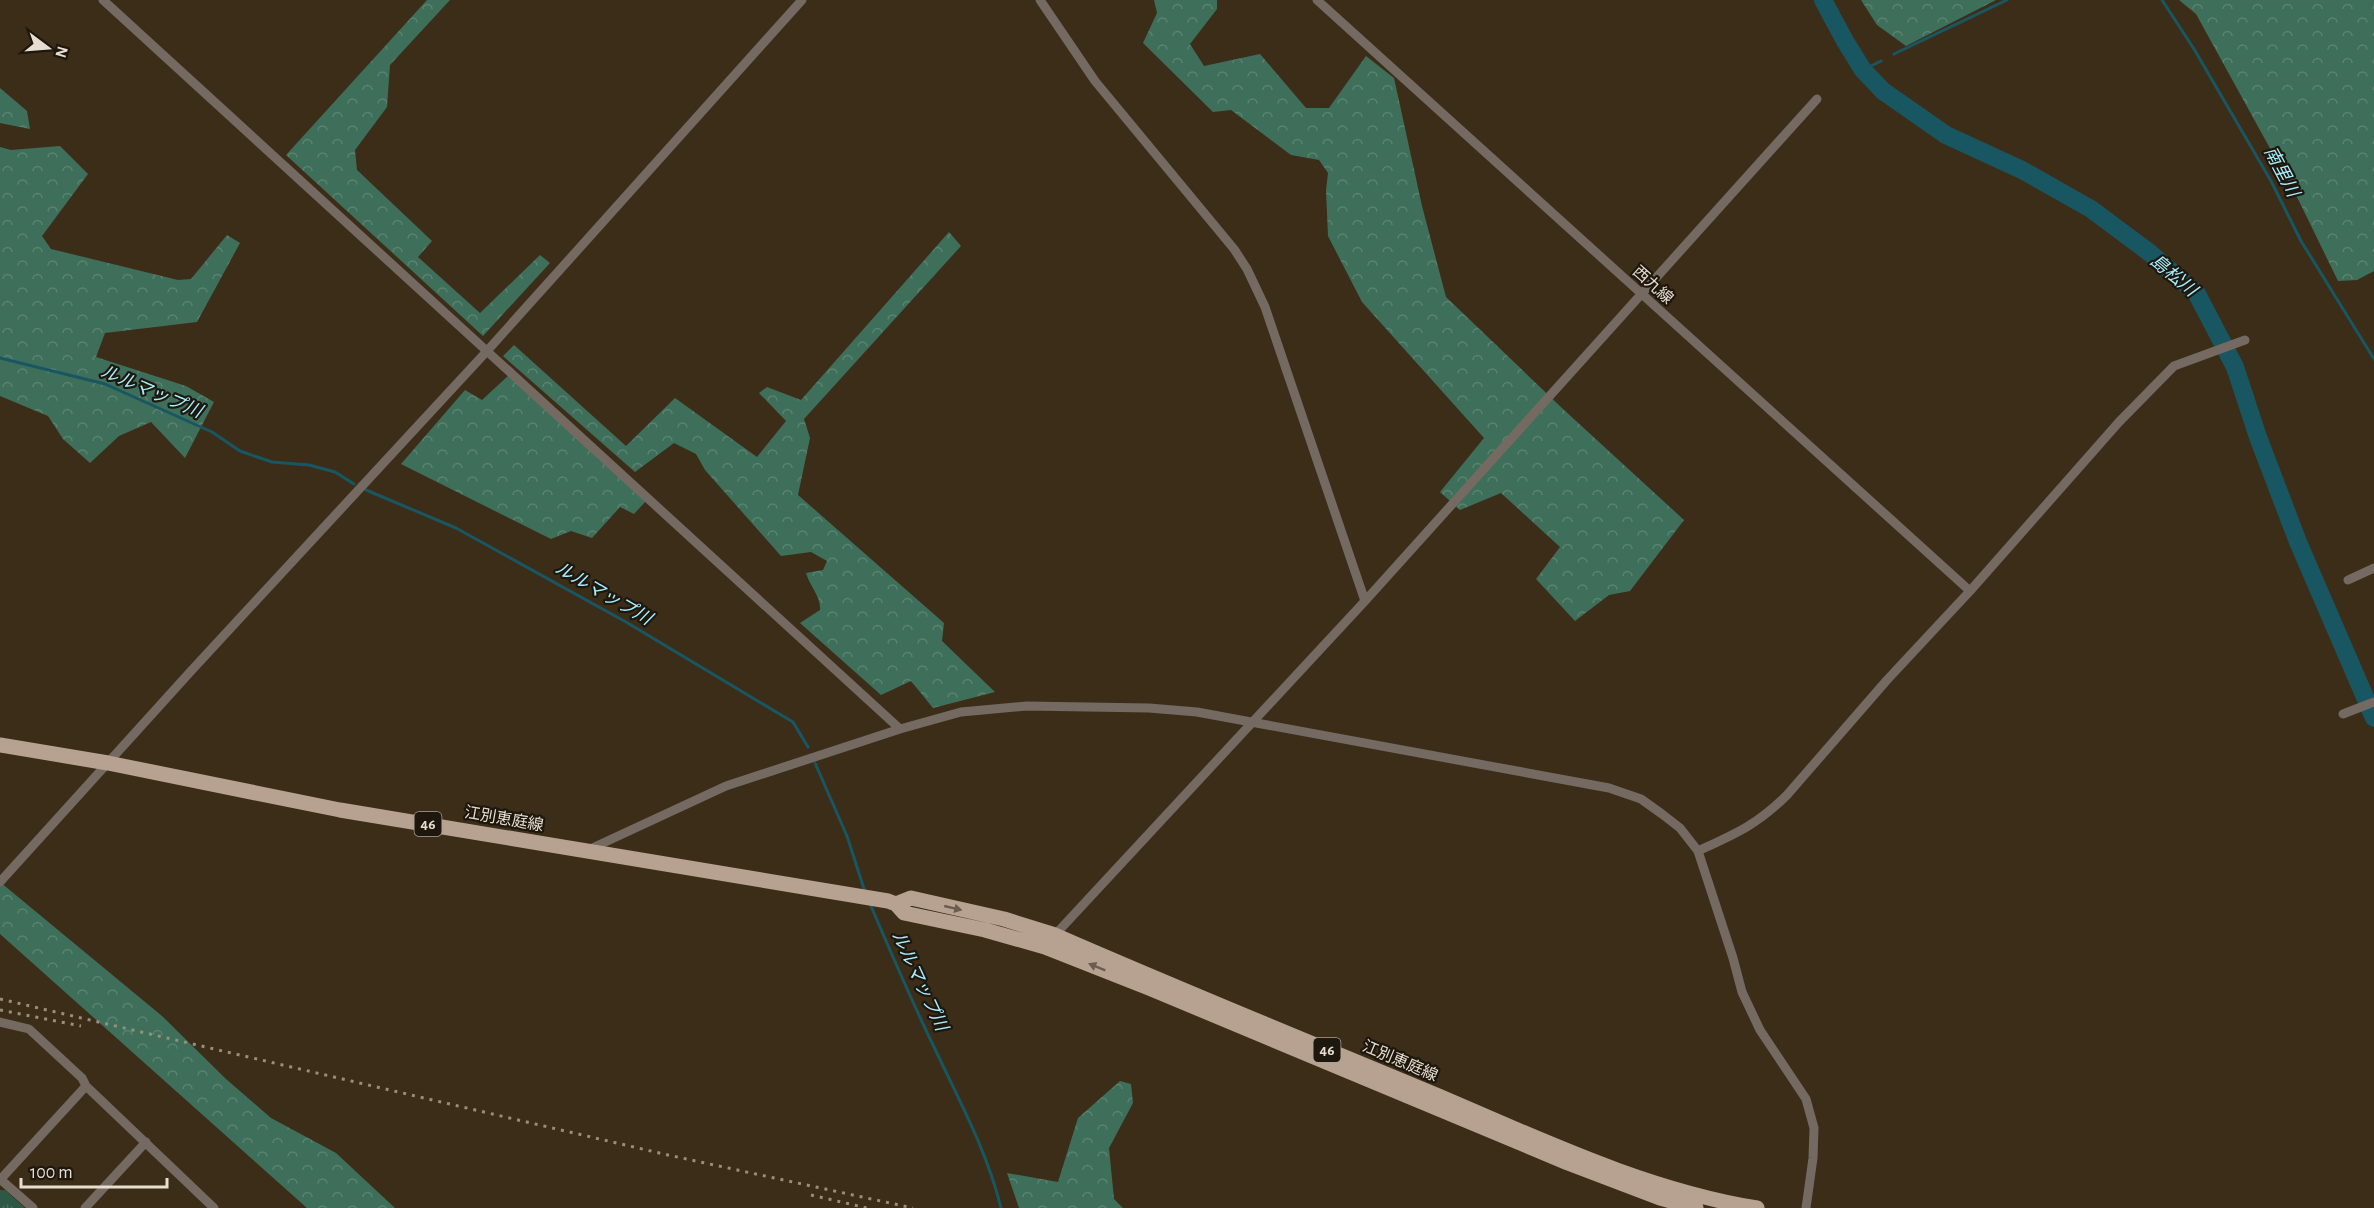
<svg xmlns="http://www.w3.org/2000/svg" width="2374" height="1208" font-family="'Alegreya Sans','Noto Sans JP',sans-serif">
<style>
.forest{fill:url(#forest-crowns)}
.park{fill:url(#park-tufts)}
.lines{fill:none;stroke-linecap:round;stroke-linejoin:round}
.stream{stroke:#185762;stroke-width:3}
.river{stroke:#185762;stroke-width:18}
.street{stroke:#746a62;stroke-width:9}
.primary{stroke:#b7a292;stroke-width:15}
.rail{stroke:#998d7d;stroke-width:3;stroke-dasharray:3 6;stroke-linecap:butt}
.oneway{fill:#6a5c50}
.labels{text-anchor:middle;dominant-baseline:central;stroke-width:4.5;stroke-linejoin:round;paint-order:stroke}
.shield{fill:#1e170e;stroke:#aba296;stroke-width:1.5}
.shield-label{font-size:15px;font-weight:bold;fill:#e7ded1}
.street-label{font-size:16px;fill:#e7ded1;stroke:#1e170e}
.water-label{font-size:18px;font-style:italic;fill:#a6efff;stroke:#1e170e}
</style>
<defs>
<pattern id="forest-crowns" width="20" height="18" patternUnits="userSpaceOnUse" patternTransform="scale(1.5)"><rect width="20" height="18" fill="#3e6f5a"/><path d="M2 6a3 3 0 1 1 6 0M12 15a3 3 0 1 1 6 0" fill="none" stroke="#5a8371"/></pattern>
<pattern id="park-tufts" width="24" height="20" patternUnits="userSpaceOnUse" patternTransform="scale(1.5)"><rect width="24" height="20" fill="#2d5845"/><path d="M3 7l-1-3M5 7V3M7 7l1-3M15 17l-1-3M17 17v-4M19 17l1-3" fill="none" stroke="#4b705f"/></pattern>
</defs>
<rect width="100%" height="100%" fill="#3c2d19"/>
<path class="forest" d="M427 0H450L390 65 387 107 355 150 357 170 432 241 418 257 480 313 540 255 550 263 483 336 286 155Z
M1154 0H1217V9L1190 44 1204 66 1260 54 1306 108H1329L1366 56 1394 78 1422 206 1446 297 1563 409 1684 520 1630 591 1609 595 1575 621 1536 579 1560 547 1501 493 1460 510 1440 492 1484 438 1362 302 1328 236 1326 190 1328 173 1319 160 1291 155 1231 110 1213 112 1143 43 1157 13Z
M1861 0H1996L1906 46 1877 25Z
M2179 0H2374V271L2357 280 2338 281 2299 201 2196 14Z
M0 88 27 111 30 129 0 123Z
M60 146 88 174 42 236 51 249 178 280 191 279 227 235 240 243 197 322 105 333 96 357 186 386 214 402 185 458 151 422 119 436 90 463 63 439 48 416 0 396V147L11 150Z
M949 232 961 246 804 419 810 438 798 495 944 623 942 641 995 692 933 708 911 681 881 695 800 623 820 610C821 596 810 587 806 573L823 570 827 561 811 552 781 556 705 470 696 454 674 443 635 472 503 356 514 345 626 446 675 398 757 457 786 421 759 393 767 387 801 400Z
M509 375 646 501 634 514 620 507 592 538 571 531 551 539 401 464 465 390 482 400Z
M0 882 162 1016 226 1079 271 1118 336 1153 395 1208H307L0 934Z
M1120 1081 1131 1084 1133 1103 1109 1148 1114 1199 1123 1208H1019L1007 1173 1058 1182 1078 1118Z"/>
<path class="park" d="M0 1190H5L25 1208H0Z"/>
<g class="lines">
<path class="stream" d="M2162 0 2194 49 2271 181 2301 241 2374 359
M1894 54 2007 0
M1863 70 1881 61
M0 358 105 384 212 432 240 451 272 462 309 465 335 472 354 484
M366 490 456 528 626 622 793 722 808 747
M815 763 847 836 865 892
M870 904C891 952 911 1000 934 1047 959 1100 987 1151 1001 1208"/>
<path class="river" d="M1823 0 1845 41 1863 70 1883 91 1946 135 2022 170 2091 209 2150 253 2197 294 2235 367 2258 437 2298 542 2374 718"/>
<path class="street" d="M103 0 900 729
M1040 0 1095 81 1234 249 1247 269 1265 307 1365 601
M1317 0 1970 591
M2348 580 2374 568
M2343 714 2374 702
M588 850 726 786 900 729 961 712 1027 706 1149 708 1197 712 1609 788 1641 799 1662 814 1680 828 1698 851 1733 958 1742 992 1760 1030 1806 1099 1814 1128 1813 1158 1806 1208
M1698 851C1735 834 1757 825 1787 795L1887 680 1970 591 2119 422 2174 366 2245 340
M0 882 191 671 487 351 802 0
M1053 937 1365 601 1817 99
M0 1022 29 1029 82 1078 86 1086 214 1208
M0 1179 33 1208
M0 1180 86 1086
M85 1208 146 1142"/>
<path class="primary" d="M0 745 108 763 340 810 888 901 896 904 904 913 985 930 1045 947 1149 988 1568 1163 1660 1198 1696 1208
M896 904 911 898 1004 919 1055 935C1181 990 1309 1042 1436 1095 1540 1139 1645 1190 1757 1208"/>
<path class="rail" d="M0 999 668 1155 913 1208
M0 1010 81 1026
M811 1195 867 1208"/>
</g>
<defs><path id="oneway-solid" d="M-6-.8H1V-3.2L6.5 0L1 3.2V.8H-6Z" transform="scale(1.5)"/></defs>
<g class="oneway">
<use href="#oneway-solid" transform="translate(953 908) rotate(13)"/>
<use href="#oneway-solid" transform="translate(1097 967) rotate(-158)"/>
</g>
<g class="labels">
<g class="shield">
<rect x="414.5" y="812" width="27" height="24" rx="4.5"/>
<rect x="1313.5" y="1038" width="27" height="24" rx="4.5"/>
</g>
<g class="shield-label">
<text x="428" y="824">46</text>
<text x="1327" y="1050">46</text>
</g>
<g class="street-label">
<text transform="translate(1653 285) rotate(42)">西九線</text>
<text transform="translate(504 819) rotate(10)">江別恵庭線</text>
<text transform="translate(1400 1061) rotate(23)">江別恵庭線</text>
</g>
<g class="water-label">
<text transform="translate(2281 172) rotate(62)">南里川</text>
<text transform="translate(2173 276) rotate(40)">島松川</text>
<text transform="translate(151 392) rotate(23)">ルルマップ川</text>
<text transform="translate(603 594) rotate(30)">ルルマップ川</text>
<text transform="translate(919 981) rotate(65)">ルルマップ川</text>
</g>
</g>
<g transform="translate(48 48) rotate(106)" stroke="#1e170e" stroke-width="4.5" paint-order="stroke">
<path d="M0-4.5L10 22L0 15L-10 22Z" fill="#e7ded1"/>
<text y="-9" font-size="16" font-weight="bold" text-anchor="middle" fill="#e7ded1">N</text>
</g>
<path d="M21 1178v9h146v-9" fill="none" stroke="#e7ded1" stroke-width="3"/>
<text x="30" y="1178" font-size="18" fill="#e7ded1" stroke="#1e170e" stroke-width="4.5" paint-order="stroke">100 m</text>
</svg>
